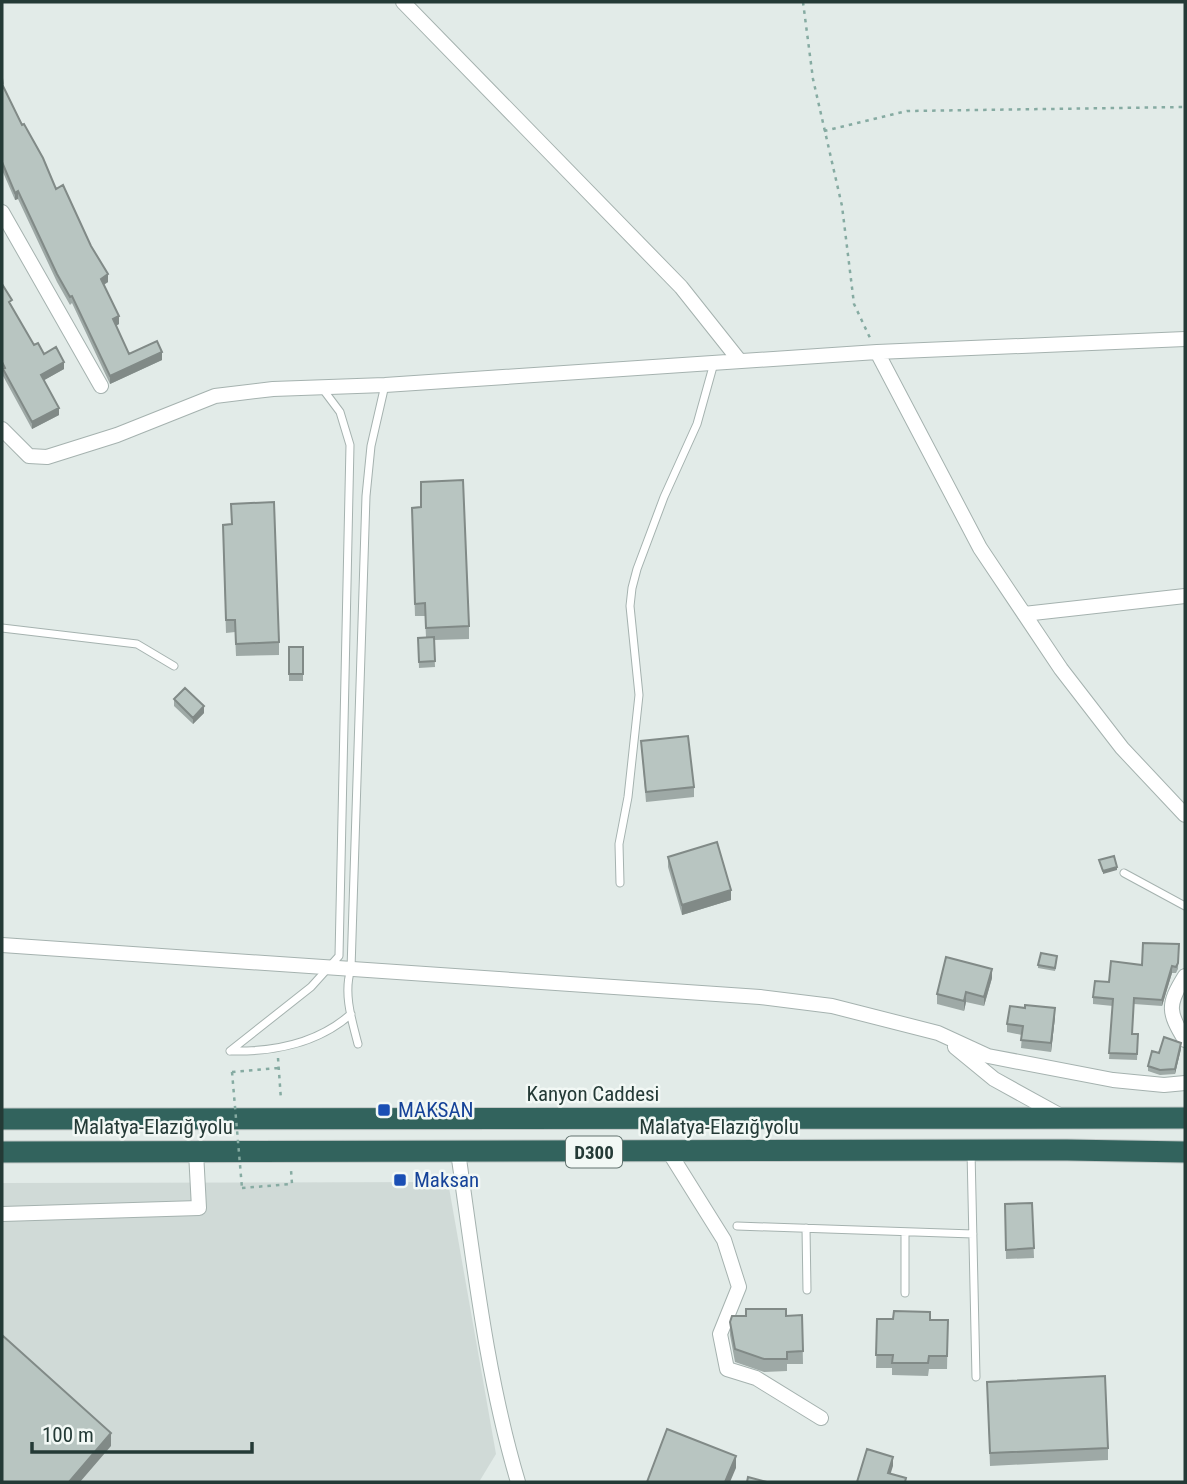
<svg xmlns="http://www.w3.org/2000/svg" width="1187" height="1484" font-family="'Roboto Condensed',sans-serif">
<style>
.built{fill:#d0dad7}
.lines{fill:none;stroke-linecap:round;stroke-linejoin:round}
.lane-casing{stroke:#a5b2af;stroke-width:9}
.street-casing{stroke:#a5b2af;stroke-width:16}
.highway-casing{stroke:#c2c8c7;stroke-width:23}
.path{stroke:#86aba2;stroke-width:2.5;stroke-dasharray:3.5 5;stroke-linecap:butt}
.lane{stroke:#fff;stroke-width:7}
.street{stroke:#fff;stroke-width:14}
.highway{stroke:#32635d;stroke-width:21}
.path-bridge{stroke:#86aba2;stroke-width:2.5;stroke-dasharray:3.5 5;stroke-linecap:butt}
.wall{fill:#9ea9a6}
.shaded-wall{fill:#818a87}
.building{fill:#b8c5c1;stroke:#818a87;stroke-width:2}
.transit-dot{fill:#1a4fb4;stroke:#f2f8f5;stroke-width:2.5}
.labels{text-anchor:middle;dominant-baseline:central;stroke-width:5;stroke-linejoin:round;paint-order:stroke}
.shield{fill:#f2f8f5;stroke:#62736f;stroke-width:2}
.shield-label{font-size:19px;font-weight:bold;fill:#243a36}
.street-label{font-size:21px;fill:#243a36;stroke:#f2f8f5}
.transit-label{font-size:21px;fill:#164399;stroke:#f2f8f5;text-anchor:start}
</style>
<rect width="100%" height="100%" fill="#e2ebe8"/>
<path class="built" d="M448 1182 496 1454 479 1482H2V1183Z"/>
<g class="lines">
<g class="lane-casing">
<path id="lane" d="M2 628 137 644 174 666
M1124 873 1185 906
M620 883 619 844 628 797 639 695 630 606 632 588 637 569 664 497 697 424 714 363
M358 1044C352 1021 343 993 351 969L366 496 371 446 385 385
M230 1051 311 987 339 956 350 445 340 412 322 388
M231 1051C273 1052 318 1043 351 1014
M971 1151 976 1377
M737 1226 973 1234
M806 1228 807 1290
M905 1293V1232"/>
</g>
<g class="street-casing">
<path id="street" d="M403 2 681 287 739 360
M2 212 101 386
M877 352 980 548 1061 669 1122 748 1185 815
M2 429 29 456 47 457 117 435 215 396 273 389 385 385 877 352 1185 339
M1024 614 1185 596
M2 945 760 997 832 1006 938 1033 988 1056 1113 1080 1164 1085 1185 1083
M1185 976C1167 1005 1168 1012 1185 1040
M955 1047 994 1079 1061 1116
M458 1152C474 1262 486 1375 518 1482
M669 1152 724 1240 739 1287 720 1334 727 1369 756 1378 821 1418
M2 1214 199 1208 196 1152"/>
</g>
<g class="highway-casing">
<path id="highway" d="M2 1119 1185 1118
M2 1152 1067 1150 1185 1152"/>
</g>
<path class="path" d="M803 2 813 79 842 206 854 304 871 340
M824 131 907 111 1185 107
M278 1058 281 1100
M232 1072 278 1068
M242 1188 292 1184 291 1170"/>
<use href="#lane" class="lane"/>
<use href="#street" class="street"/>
<use href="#highway" class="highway"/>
<path class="path-bridge" d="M232 1072 242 1188"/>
</g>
<path class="wall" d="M2 72 4 84 2 85 56 189 108 282 104 285 119 324 116 326 129 354 162 360 110 384 72 303 70 305 57 282 18 199 15 200 2 170Z
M2 284 12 307 34 345 64 369 44 380 59 415 32 429 3 376V371L2 369Z
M412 520 469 626V639L434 640 435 667 419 668 418 638 426 637 425 616H415Z
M223 537 279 642V655L236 656 235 632 226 633Z
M289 647H303V681H289Z
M174 699 204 713 193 724 174 706Z
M641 741 694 787V797L646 802Z
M668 857 731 900 682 915 668 867Z
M1179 944 1178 969 1176 973H1172L1162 1006 1134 1004 1132 1034H1138L1137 1060 1109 1059 1113 1006 1093 1004V997L1109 982Z
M1057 959 1055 971 1038 968V965Z
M992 978 984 1006 966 1002 964 1011 937 1004V994Z
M1055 1017 1051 1052 1021 1048 1022 1035 1007 1032V1024Z
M1181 1049 1175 1074 1160 1075 1148 1071V1066L1159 1053Z
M1032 1203 1034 1258 1006 1259 1005 1204Z
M802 1315 803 1364H787V1371L764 1372 735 1362 730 1335V1322L786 1316Z
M877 1319 948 1320 947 1369H929L928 1376 892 1375V1368H876Z
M987 1382 1108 1448V1460L990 1466Z"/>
<path class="shaded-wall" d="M18 191V199L15 200V193Z
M108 274V282L101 286V279Z
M119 316V324L113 327V319Z
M162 352V360L110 384V376Z
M64 362V369L41 382V375Z
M59 408V415L32 429V422Z
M204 706V713L193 724V718Z
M1117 867V870L1103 874V871Z
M731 890V900L682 915V905Z
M1172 966V973L1162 1006V1000Z
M992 969V978L984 1006V997Z
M966 992V1002L964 1011V1001Z
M1055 1008V1017L1051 1052V1043Z
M1181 1043V1049L1175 1074V1069Z
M111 1433V1446L80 1482H69Z
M736 1456V1468L730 1482H725Z
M893 1457V1466L888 1482V1473Z"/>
<path class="building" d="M2 84 22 125 24 124 43 158 56 189 63 185 91 246 108 274 101 279 119 316 113 319 129 354 157 341 162 352 110 376 72 296 70 297 57 274 18 191 15 193 2 162Z
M2 284 12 300 9 302 34 345 38 343 44 354 56 347 64 362 41 375 59 408 32 422 3 369 5 368 2 362Z
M463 480 469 626 426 628 425 603 415 604 412 508 421 507V482Z
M274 502 279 642 236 644 235 620H226L223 525 232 524 231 504Z
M434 637 435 661 419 662 418 638Z
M289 647H303V674H289Z
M185 688 204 706 193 718 174 699Z
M688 736 694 787 646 792 641 741Z
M717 842 731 890 682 905 668 857Z
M1114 856 1117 867 1103 871 1099 860Z
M1143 943 1179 944 1178 963 1176 967 1172 966 1162 1000 1134 998 1132 1034H1138L1137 1054 1109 1053 1113 999 1093 997 1095 981 1109 982 1111 961 1142 965Z
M1041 953 1057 956 1055 968 1038 965Z
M946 957 992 969 984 997 966 992 964 1001 937 994Z
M1025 1005 1055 1008 1051 1043 1021 1040 1023 1026 1007 1024 1010 1006 1025 1008Z
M1164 1037 1181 1043 1175 1069 1160 1070 1148 1066 1152 1051 1159 1053Z
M1032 1203 1034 1248 1006 1250 1005 1204Z
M746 1309H786V1316L802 1315 803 1351 787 1352V1359H764L735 1349 730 1322 732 1316H746Z
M894 1311 930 1312V1320H948L947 1356H929L928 1363H892L893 1355H876L877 1319H893Z
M2 1335 111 1433 69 1482H2Z
M1105 1376 1108 1448 990 1453 987 1382Z
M667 1429 736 1456 725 1482H647Z
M867 1449 893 1457 888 1473 906 1478 905 1482H857Z
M748 1477 767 1482H747Z"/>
<g class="transit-dot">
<rect x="377" y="1103" width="14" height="14" rx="3.5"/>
<rect x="393" y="1173" width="14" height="14" rx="3.5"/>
</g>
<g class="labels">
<rect class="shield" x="566" y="1136.5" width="56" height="31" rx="5"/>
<g class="shield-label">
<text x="594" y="1152">D300</text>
</g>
<g class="street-label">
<text x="593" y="1094">Kanyon Caddesi</text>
<text x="153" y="1127">Malatya-Elazığ yolu</text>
<text x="719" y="1127">Malatya-Elazığ yolu</text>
</g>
<g class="transit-label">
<text x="398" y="1110">MAKSAN</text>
<text x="414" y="1180">Maksan</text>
</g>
</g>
<rect width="1187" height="1484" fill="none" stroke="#243a36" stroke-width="7"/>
<path d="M32 1442v10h220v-10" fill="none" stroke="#243a36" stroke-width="3.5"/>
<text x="42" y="1442" font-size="21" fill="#243a36" stroke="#f2f8f5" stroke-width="5" paint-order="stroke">100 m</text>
</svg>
